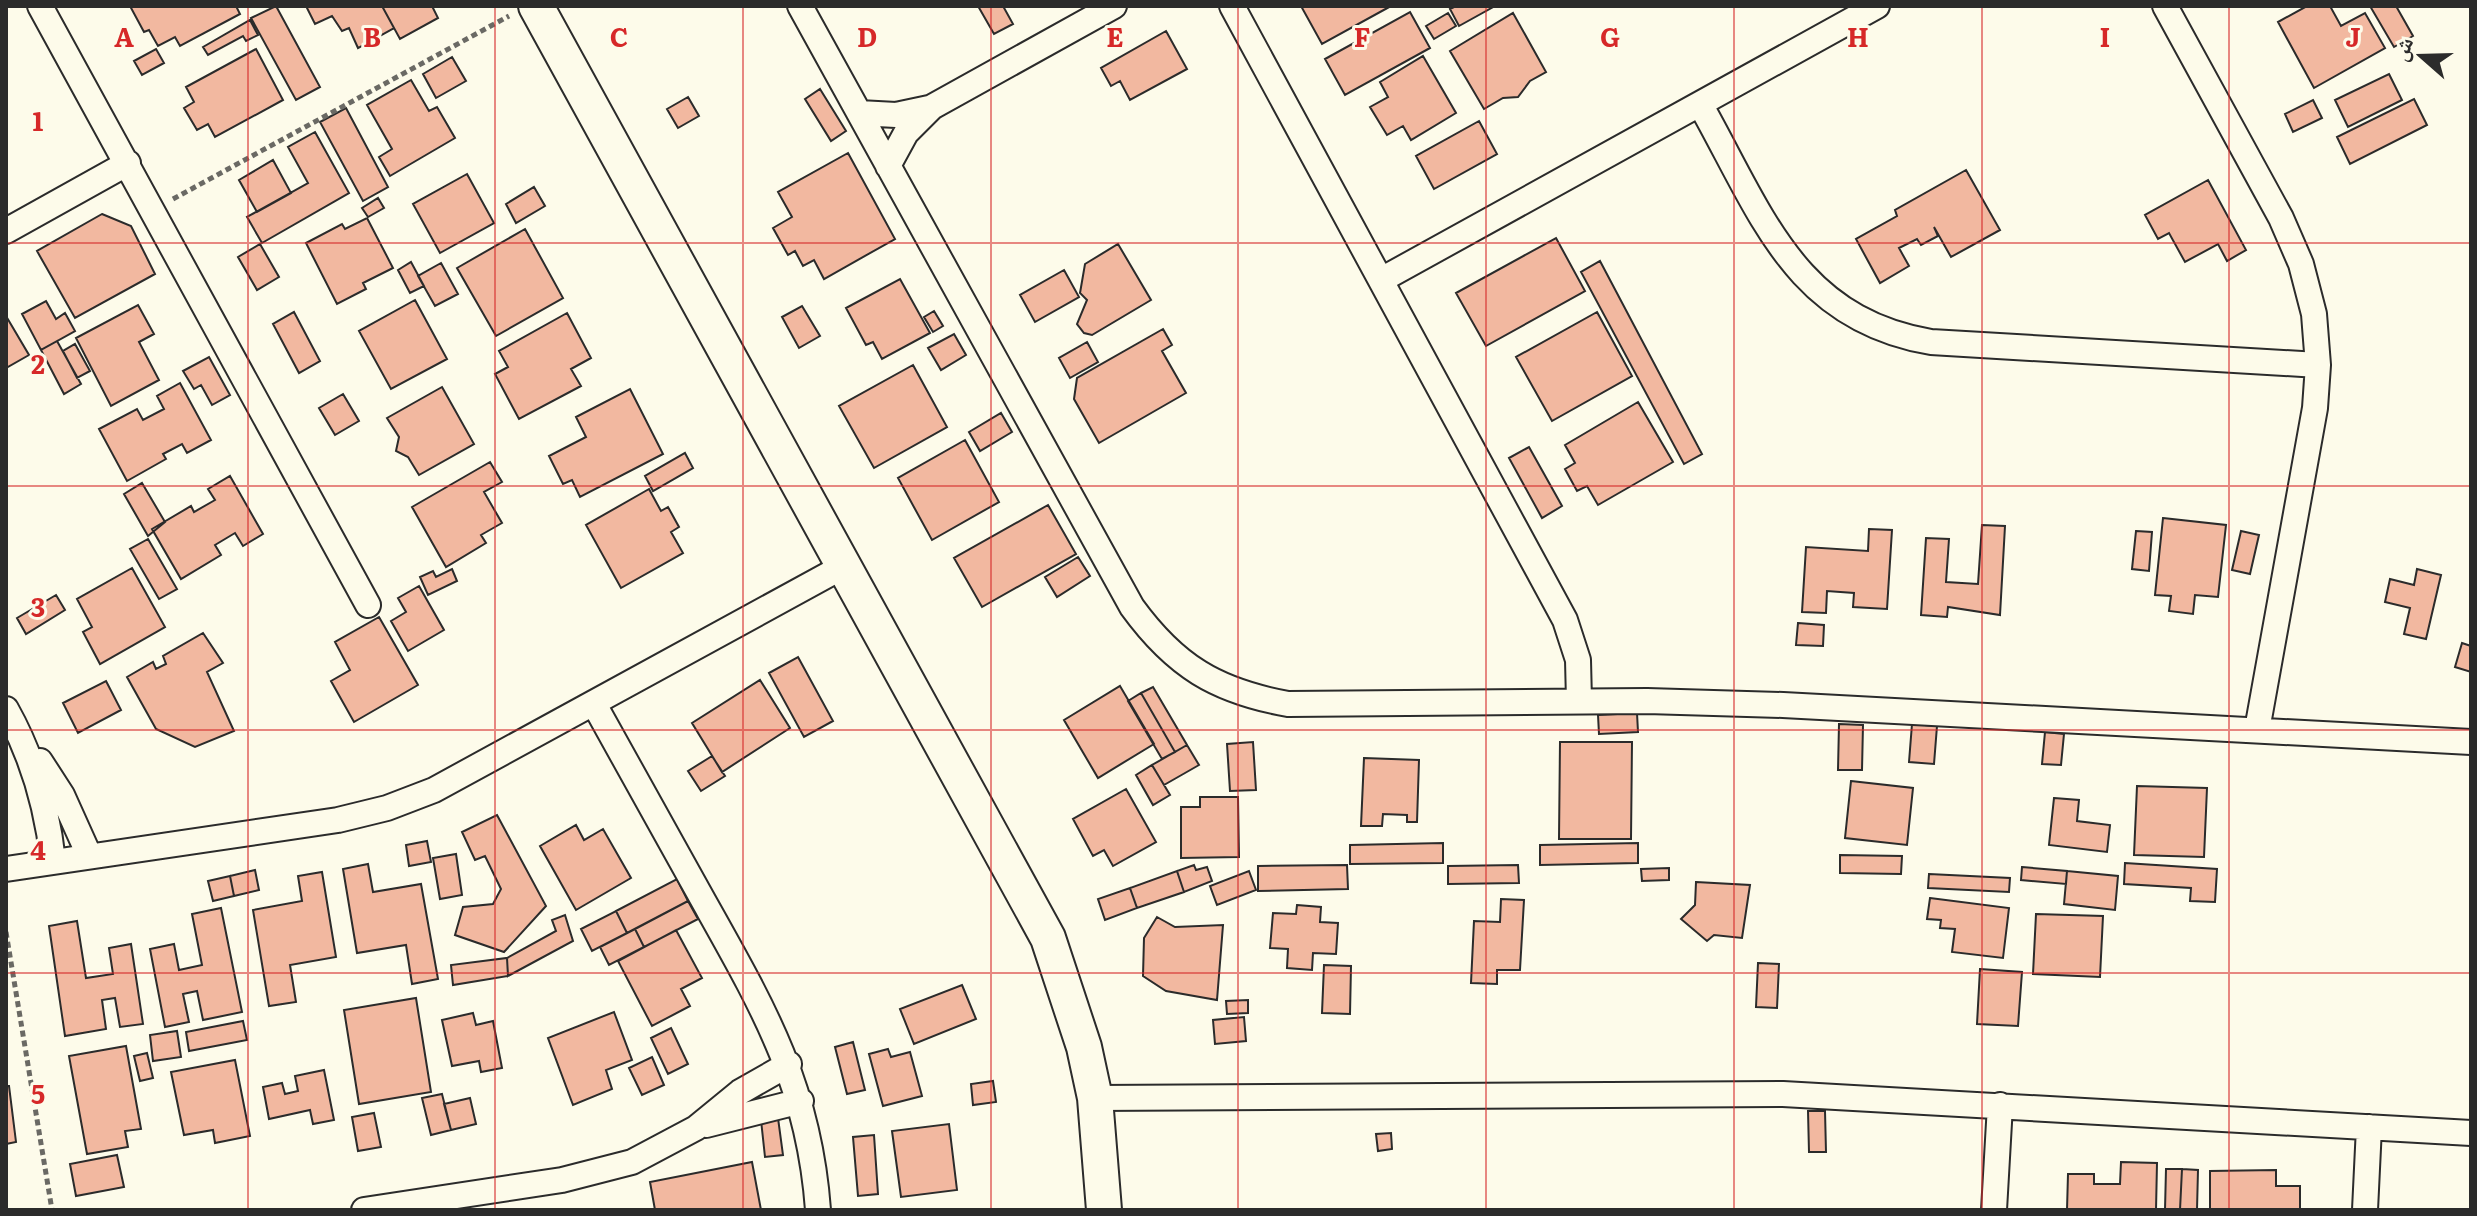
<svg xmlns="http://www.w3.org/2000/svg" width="2477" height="1216" font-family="Literata,'Noto Naskh Arabic',serif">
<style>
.building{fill:#f2b8a0;stroke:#2b2b2b;stroke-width:2}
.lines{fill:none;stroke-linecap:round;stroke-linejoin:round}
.street-casing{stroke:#2b2b2b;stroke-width:28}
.secondary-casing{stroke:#2b2b2b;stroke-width:38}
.path{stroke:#6a6964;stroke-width:5;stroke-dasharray:6 4;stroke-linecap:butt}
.street{stroke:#fdfbea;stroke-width:24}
.secondary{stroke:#fdfbea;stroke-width:34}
.grid{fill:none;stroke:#d62828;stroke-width:2;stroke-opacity:0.55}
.grid-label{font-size:26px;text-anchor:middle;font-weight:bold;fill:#d62828;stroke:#fdfbea;stroke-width:6;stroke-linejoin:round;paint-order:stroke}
</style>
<rect width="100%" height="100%" fill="#fdfbea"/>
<path class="building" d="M130 6H236L240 14 180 46 175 37 158 46 149 30 144 32Z
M276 6 320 87 296 100 251 18Z
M306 6H382L394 28 358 48 349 28 342 31 332 16 315 24Z
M382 6H432L438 18 400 39Z
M978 6H1003L1013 24 994 34Z
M1301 6H1391L1322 44Z
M1456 6H1495L1459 26 1450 9Z
M2307 6H2330L2341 26 2365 13 2385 48 2314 88 2278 22Z
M2370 6H2396L2413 36 2394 47Z
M1410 12 1430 48 1345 95 1325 59Z
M1448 13 1456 26 1434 39 1426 26Z
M1513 13 1546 72 1530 81 1518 97 1503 98 1484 109 1450 51Z
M250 20 258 35 246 41 243 36 208 55 203 47Z
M1166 31 1187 69 1130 100 1120 81 1111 86 1101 68Z
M156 49 164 63 142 75 134 61Z
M256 49 283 100 215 137 208 124 197 130 184 108 194 102 186 87Z
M1423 56 1456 113 1411 140 1403 126 1387 135 1370 107 1388 97 1380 82Z
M452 57 466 81 436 98 423 74Z
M2389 74 2402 100 2348 127 2335 100Z
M411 80 429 111 437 107 455 138 390 176 379 157 392 149 367 105Z
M820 89 846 131 831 141 805 99Z
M688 97 699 116 678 128 667 109Z
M2414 99 2427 125 2350 164 2337 137Z
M2313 100 2322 118 2293 132 2285 114Z
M346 108 388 187 363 201 320 122Z
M1479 121 1497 154 1434 189 1416 156Z
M315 132 349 193 262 243 247 217 308 183 288 147Z
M848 153 895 239 824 279 814 260 803 266 795 251 788 255 773 228 792 217 778 192Z
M273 160 291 193 257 212 239 180Z
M1966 170 2000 230 1951 257 1934 227 1938 236 1921 245 1917 239 1899 248 1909 266 1880 283 1856 239 1897 216 1895 210Z
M467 174 494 223 440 253 413 204Z
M2208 180 2246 250 2227 261 2218 244 2185 262 2169 233 2158 239 2145 215Z
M534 187 545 206 516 223 506 204Z
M378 198 384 208 368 217 362 208Z
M102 214 131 226 155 274 75 318 37 251Z
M367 218 393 268 363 283 366 289 337 304 306 243 342 224 345 229Z
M525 229 563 298 496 336 457 268Z
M1556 238 1585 291 1486 346 1456 293Z
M260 244 279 277 257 290 238 257Z
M1118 244 1151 300 1092 335 1084 333 1077 324 1087 300 1080 293 1085 264Z
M1600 261 1702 454 1684 464 1581 272Z
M411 262 424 286 410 293 398 270Z
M441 263 458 294 435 306 418 276Z
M1064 270 1079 297 1035 322 1020 295Z
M900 279 930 333 882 359 873 342 866 345 846 308Z
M415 300 447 359 391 389 359 331Z
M46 301 56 319 65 313 75 331 41 350 22 314Z
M138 305 154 334 139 342 159 380 111 406 76 338Z
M802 306 820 336 799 348 782 317Z
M934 311 943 326 933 332 924 317Z
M294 312 320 361 299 373 273 324Z
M1597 312 1632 376 1552 421 1516 357Z
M567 313 591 358 571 369 581 386 519 419 495 374 508 367 499 351Z
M6 316 29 355 6 368Z
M1163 329 1172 345 1162 351 1186 393 1099 443 1074 399 1077 378Z
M954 334 966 355 941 370 928 348Z
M57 341 81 384 64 394 41 350Z
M1087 342 1098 362 1070 378 1059 358Z
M75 344 90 371 77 378 63 351Z
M209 357 230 395 212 405 201 385 194 389 183 371Z
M913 365 947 427 874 468 839 406Z
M180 383 211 440 187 453 182 444 163 454 166 459 127 481 99 429 137 409 143 420 164 409 157 396Z
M442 387 474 444 419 475 408 457 396 451 399 437 387 418Z
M630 389 663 454 580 497 572 480 563 484 549 456 586 437 576 417Z
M343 394 359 421 335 435 319 408Z
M1638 402 1673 462 1598 505 1587 486 1577 491 1565 469 1575 463 1565 445Z
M1001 413 1012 432 980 451 969 432Z
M965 440 999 502 932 540 898 478Z
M1529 447 1562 506 1542 518 1509 458Z
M685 453 693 468 653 491 645 476Z
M490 462 502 482 484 492 502 523 481 535 486 543 446 567 412 507Z
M230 476 263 534 243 546 235 533 215 545 221 555 181 579 152 529 191 506 194 512 215 500 208 489Z
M142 483 165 522 148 536 124 494Z
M649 489 661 511 668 507 679 527 671 532 683 553 621 588 586 525Z
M1048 505 1076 554 982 607 954 558Z
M2163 518 2226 525 2218 597 2195 595 2193 614 2169 611 2171 596 2155 595Z
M1982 525 2005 526 2000 615 1948 607 1947 617 1921 615 1926 538 1949 539 1946 582 1978 584Z
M1869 529 1892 530 1887 609 1853 607 1854 593 1827 591 1826 613 1802 612 1806 547 1868 551Z
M2136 531 2152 532 2149 571 2132 569Z
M2241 531 2259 535 2250 574 2232 570Z
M148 539 177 589 159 599 130 549Z
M1078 557 1090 576 1057 597 1045 577Z
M132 568 165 627 100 664 83 632 92 627 77 599Z
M452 569 457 581 428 595 420 577 433 571 436 577Z
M2417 569 2441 575 2426 639 2404 634 2410 608 2385 602 2390 579 2414 585Z
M419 586 444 630 408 651 391 621 406 612 398 598Z
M56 595 65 610 26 634 17 618Z
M379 617 418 685 354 722 331 681 350 670 335 642Z
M1798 623 1824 625 1823 646 1796 645Z
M203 633 223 663 207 672 234 731 195 747 156 729 127 677 153 662 156 669 166 664 163 656Z
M2462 643 2471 646V672L2455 667Z
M798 657 833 721 804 737 769 673Z
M760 680 790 728 722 772 692 723Z
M106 681 121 710 78 733 63 703Z
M1120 686 1154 744 1098 778 1064 720Z
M1153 687 1187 745 1175 752 1141 693Z
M1141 693 1175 752 1162 759 1128 701Z
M1637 713 1638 732 1599 734 1598 715Z
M1839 724 1863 725 1862 770H1838Z
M1912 724 1937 726 1934 764 1909 762Z
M2045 732 2064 734 2061 765 2042 764Z
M1253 742 1256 790 1230 791 1227 744Z
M1560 742H1632L1631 839H1559Z
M1187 745 1199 765 1164 785 1152 765Z
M712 756 725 776 701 791 688 771Z
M1364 758 1419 760 1417 822H1407V815L1383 814 1382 826H1361Z
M1152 765 1170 795 1153 805 1136 775Z
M1851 781 1913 788 1907 845 1845 838Z
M2137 786 2207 788 2204 857 2134 855Z
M1126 789 1156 842 1113 866 1104 850 1093 856 1073 819Z
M1200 797H1238L1239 857 1181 858V807H1200Z
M2054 798 2079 800 2077 821 2110 825 2107 852 2049 845Z
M497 815 546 906 504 952 455 935 463 907 493 904 501 889 485 856 475 860 462 832Z
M576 825 584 840 603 829 631 878 576 910 540 846Z
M427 841 431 862 409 866 406 845Z
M1443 843V863L1350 864V845Z
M1638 843V863L1540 865V845Z
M456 854 462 895 440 899 433 858Z
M1840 855 1902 856 1901 874 1840 873Z
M2125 863 2217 869 2215 902 2190 901 2191 888 2124 884Z
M368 864 373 892 421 884 438 979 412 984 406 945 357 953 343 869Z
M1194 865 1196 870 1207 867 1212 881 1184 892 1177 871Z
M1347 865 1348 889 1258 891V866Z
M1518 865 1519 883 1448 884V866Z
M2022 867 2067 871 2066 884 2021 880Z
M1669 868V880L1642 881 1641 869Z
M255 870 259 890 234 896 230 876Z
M1177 871 1184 892 1137 908 1130 888Z
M1249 871 1256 890 1217 905 1210 886Z
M2067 871 2118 876 2115 910 2064 904Z
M322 872 336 957 290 965 296 1002 269 1006 253 910 302 901 298 876Z
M1929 874 2010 878 2009 892 1928 888Z
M230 876 234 896 213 901 208 881Z
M677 879 688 901 627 933 616 911Z
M1696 882 1750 885 1742 938 1714 935 1707 941 1681 919 1695 905Z
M1130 888 1137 908 1105 920 1098 899Z
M1930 898 2009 908 2003 958 1952 952 1955 929 1940 928 1941 920 1927 919Z
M1501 899 1524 900 1520 970H1497V984L1471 983 1474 921 1500 922Z
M688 901 698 919 644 947 635 929Z
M1297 905 1321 907 1320 922 1338 923 1336 954 1313 953 1312 970 1287 968 1288 949 1270 948 1273 913 1296 914Z
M221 908 242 1012 203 1020 197 991 183 994 189 1022 165 1027 150 949 174 944 179 970 202 965 192 914Z
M616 911 627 933 592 951 581 929Z
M2036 914 2103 916 2100 977 2033 974Z
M565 915 573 941 508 976 507 958 556 931 552 920Z
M1157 917 1175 927 1223 925 1217 1000 1166 991 1143 976 1144 938Z
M77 921 86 978 113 974 109 948 131 944 143 1024 120 1027 115 998 102 1000 106 1029 65 1036 49 926Z
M635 929 644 947 609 965 600 947Z
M676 930 702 978 681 989 690 1006 652 1026 618 961Z
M507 958 508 976 453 985 451 965Z
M1758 963 1779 964 1777 1008 1756 1007Z
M1324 965 1351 966 1350 1014 1322 1013Z
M1980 969 2022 972 2018 1026 1977 1024Z
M962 985 976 1019 914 1044 900 1009Z
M416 998 431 1092 359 1104 344 1010Z
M1248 1000V1013L1227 1014 1226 1001Z
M614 1012 632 1060 606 1070 612 1089 573 1105 548 1038Z
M473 1013 476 1025 493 1021 502 1068 481 1072 479 1061 452 1066 442 1020Z
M1244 1017 1246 1041 1215 1044 1213 1020Z
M243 1021 247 1040 189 1051 186 1032Z
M671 1028 688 1064 668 1074 651 1038Z
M177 1031 181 1057 153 1061 150 1035Z
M853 1042 865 1090 847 1094 835 1047Z
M126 1046 141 1129 125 1131 128 1147 87 1154 69 1056Z
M888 1049 891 1057 910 1052 922 1096 883 1106 869 1054Z
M147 1053 153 1078 140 1081 134 1056Z
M652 1057 664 1085 642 1095 629 1068Z
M235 1060 250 1136 215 1143 213 1130 184 1135 171 1072Z
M324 1070 334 1120 313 1124 310 1110 269 1119 263 1087 282 1083 285 1094 298 1091 295 1076Z
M993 1081 996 1102 973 1105 971 1084Z
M6 1086H9L16 1142 6 1144Z
M442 1094 451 1130 431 1135 422 1098Z
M470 1098 476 1124 451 1130 444 1104Z
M1808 1111H1825L1826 1152H1809Z
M374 1113 381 1147 358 1151 352 1117Z
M778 1118 783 1155 765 1157 761 1120Z
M949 1124 957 1190 901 1197 892 1131Z
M1391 1133 1392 1149 1378 1151 1376 1134Z
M874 1135 878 1194 858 1196 853 1137Z
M117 1155 124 1187 76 1196 70 1164Z
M752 1162 761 1210H655L650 1182Z
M2121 1162 2157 1163 2156 1210H2067L2068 1174H2094V1184H2120Z
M2166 1169H2182L2180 1210H2165Z
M2182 1169 2198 1170 2197 1210H2180Z
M2276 1170V1186H2300V1210H2210V1171Z"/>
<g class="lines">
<g class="street-casing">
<path id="street" d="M40 6 368 605
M800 6 1132 607C1175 666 1216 691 1288 704L1647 701 1783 705 2471 742
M1232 6 1565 620 1578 660 1579 701
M2165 6 2281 218 2301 264 2314 314 2318 365 2315 408 2257 730
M1700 104C1761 212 1794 319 1931 342L2318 365
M859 113 896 115 929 108
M888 166 906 133 932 107 1114 6
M6 231 128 163
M1381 280 1877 6
M594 704C630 770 667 835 703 900 763 1007 809 1085 818 1210
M6 709C33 757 47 806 53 861
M40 761 62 795 89 855
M6 869 338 820 387 808 434 790 844 566
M1095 1098 1783 1094 2471 1133
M706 1125 801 1101
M364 1210 562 1180 632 1162 696 1128 740 1092 789 1064
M1994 1210 2000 1105
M2365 1210 2369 1127"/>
</g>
<g class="secondary-casing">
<path id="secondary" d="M536 6 1048 938 1084 1047 1095 1098 1104 1210"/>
</g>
<path class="path" d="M173 199 509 16
M6 932 52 1210"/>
<use href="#street" class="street"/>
<use href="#secondary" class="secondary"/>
</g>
<path class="grid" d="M248 6V1210M495 6V1210M743 6V1210M991 6V1210M1238 6V1210M1486 6V1210M1734 6V1210M1982 6V1210M2229 6V1210M6 243H2471M6 486H2471M6 730H2471M6 973H2471"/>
<g class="grid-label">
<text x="124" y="47">A</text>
<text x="372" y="47">B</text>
<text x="619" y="47">C</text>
<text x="867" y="47">D</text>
<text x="1115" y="47">E</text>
<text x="1362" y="47">F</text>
<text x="1610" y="47">G</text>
<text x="1858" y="47">H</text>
<text x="2105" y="47">I</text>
<text x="2353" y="47">J</text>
<text x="38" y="131">1</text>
<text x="38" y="374">2</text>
<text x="38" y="617">3</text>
<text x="38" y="860">4</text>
<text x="38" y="1104">5</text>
</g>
<rect width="2477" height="1216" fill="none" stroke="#2b2b2b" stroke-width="16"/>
<g transform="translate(2421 56) rotate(290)" stroke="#fdfbea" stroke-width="6" paint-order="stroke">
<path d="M0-6L14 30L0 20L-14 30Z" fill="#2b2b2b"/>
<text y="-12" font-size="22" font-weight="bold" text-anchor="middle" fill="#2b2b2b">ش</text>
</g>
</svg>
